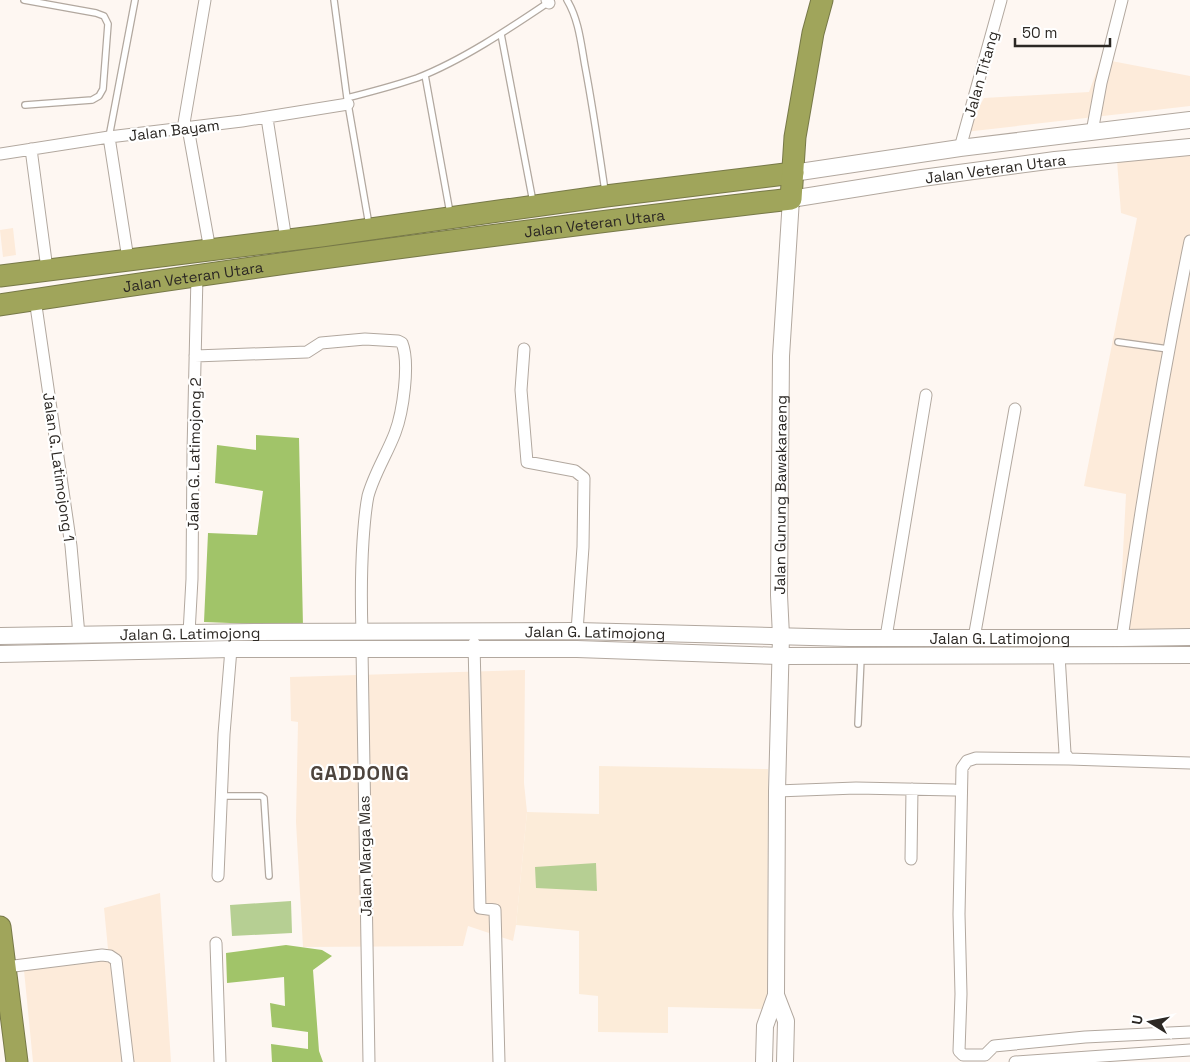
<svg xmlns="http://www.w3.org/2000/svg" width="1190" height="1062" font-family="'Space Grotesk',sans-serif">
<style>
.commercial{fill:#fdebda}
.education{fill:#fcecd9}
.green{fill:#b6cf93}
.forest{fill:#a1c469}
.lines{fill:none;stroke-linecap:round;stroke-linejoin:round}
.lane-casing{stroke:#b2a89f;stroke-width:8}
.street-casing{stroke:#b2a89f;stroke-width:13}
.secondary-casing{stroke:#b2a89f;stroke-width:18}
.highway-casing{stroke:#777948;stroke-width:23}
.lane{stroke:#fff;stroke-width:5.5}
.street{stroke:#fff;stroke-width:11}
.secondary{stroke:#fff;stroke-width:16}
.highway{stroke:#a0a55b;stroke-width:21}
.labels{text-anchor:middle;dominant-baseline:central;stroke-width:4.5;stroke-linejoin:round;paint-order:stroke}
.street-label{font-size:15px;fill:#2c2824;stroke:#fff}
.district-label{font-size:20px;font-weight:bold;letter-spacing:1px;fill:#4d443d;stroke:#fff}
</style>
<rect width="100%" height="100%" fill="#fef7f2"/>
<path class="commercial" d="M1101 59 1190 76V106L965 132 984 98 1089 92Z
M1190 154V631H1119L1126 494 1084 486 1137 218 1121 213 1117 161Z
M13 228 16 255 3 257 0 230Z
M525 670 524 783 527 812 516 925 513 941 468 926 463 946 303 947 296 822 298 722 291 721 290 677Z
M160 893 171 1062H33L23 960 108 949 104 908Z"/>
<path class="education" d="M599 766 768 769 767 1009 668 1007V1033L598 1032V996L579 994V931L516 925 527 812 599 814Z"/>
<path class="green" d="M596 863 597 891 536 888 535 867Z
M291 901 292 933 232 936 230 905Z"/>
<path class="forest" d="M256 435 299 438 303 626 204 622 208 533 257 535 263 491 215 483 217 445 256 450Z
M286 945 322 950 332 956 313 970 319 1051 323 1062H272L271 1044 308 1049V1032L272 1027 270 1003 285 1006 284 977 227 983 226 953Z"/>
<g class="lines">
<g class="lane-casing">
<path id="lane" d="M24 0 96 13 104 16 108 24 103 89 99 96 92 100 25 105
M334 0 347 98 369 225
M567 0C579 20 581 44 585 66 593 108 599 150 605 191
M501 34 533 202
M425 75 450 213
M347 98C370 92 394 86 417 78 461 61 509 29 549 2
M109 137 135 0
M1118 342 1168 349
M858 724 861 658
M221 796H261L264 798 269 876"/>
</g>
<g class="street-casing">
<path id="street" d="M547 0 549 3
M267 118 286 240
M188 128 210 250
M183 129 205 0
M1092 132 1101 83 1122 0
M109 137 128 259
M960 148 1001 0
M31 149 47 269
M0 154 109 137 242 121 348 104
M35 299 71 546 79 635
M524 349 521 390 527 462 575 471 584 478 583 547 577 631
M195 356 307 352 321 343 365 339 398 341 402 343C410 363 403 412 395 433 387 454 374 474 368 496 365 511 364 526 363 541 361 572 361 602 362 633
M189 633 192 579 193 451 197 275
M886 637 926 395
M974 638 1015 409
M1122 638C1141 505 1163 373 1190 241
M474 643 480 908 495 910 499 1062
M362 650 369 1062
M1059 655 1065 753 1069 759
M777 791 856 788 954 790
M911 859 912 789
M218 876 224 734 231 649
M216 943 220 1062
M6 967 102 955 110 956 116 960 128 1062
M985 1055H963L959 1051 961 994 959 914 962 768 967 761 976 758 1069 759 1190 763
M985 1055 994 1046 1085 1037 1190 1032
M1015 1062 1190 1050"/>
</g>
<g class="secondary-casing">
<g id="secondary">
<path d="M793 173 960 148 1190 120"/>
<path id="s1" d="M0 636 254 632 577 631 849 638H1122L1190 637"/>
<path d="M0 654 231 649H577L780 656 1190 655"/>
<path d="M764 1062 765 1026 776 995"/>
<path id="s2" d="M785 1062 786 1021 776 995 777 791 781 636 779 595 781 356 791 199 922 178 1055 160 1190 147"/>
</g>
</g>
<g class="highway-casing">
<g id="highway">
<path d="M0 276 321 236 606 196 793 173"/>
<path id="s3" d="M0 305C263 264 527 230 791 199L795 137 813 33 822 0"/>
<path d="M0 927 17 1062"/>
</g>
</g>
<use href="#lane" class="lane"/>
<use href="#street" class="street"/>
<use href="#secondary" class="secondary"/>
<use href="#highway" class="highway"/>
</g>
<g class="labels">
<g class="street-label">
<text transform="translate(981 74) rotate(-74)">Jalan Titang</text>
<text transform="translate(174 130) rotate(-7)">Jalan Bayam</text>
<text stroke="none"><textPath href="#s2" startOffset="1072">Jalan Veteran Utara</textPath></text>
<text stroke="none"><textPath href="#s3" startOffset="600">Jalan Veteran Utara</textPath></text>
<text stroke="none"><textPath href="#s3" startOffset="195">Jalan Veteran Utara</textPath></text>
<text transform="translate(194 454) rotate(-89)">Jalan G. Latimojong 2</text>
<text transform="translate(59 467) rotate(82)">Jalan G. Latimojong 1</text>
<text stroke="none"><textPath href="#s2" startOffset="569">Jalan Gunung Bawakaraeng</textPath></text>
<text stroke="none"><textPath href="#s1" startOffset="190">Jalan G. Latimojong</textPath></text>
<text stroke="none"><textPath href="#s1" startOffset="595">Jalan G. Latimojong</textPath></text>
<text stroke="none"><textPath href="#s1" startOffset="1000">Jalan G. Latimojong</textPath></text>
<text transform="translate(365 856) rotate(-91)">Jalan Marga Mas</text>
</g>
<g class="district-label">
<text x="360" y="773">GADDONG</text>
</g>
</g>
<g transform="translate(1150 1022) rotate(280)" stroke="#ffffff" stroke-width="4" paint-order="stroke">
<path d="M0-4L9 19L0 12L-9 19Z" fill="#2c2824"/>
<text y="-8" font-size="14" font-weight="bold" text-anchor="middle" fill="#2c2824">U</text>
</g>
<path d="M1015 38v8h95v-8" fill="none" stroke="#2c2824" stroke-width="2.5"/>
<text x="1022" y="38" font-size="15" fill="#2c2824" stroke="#ffffff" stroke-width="4" paint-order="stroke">50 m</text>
</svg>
